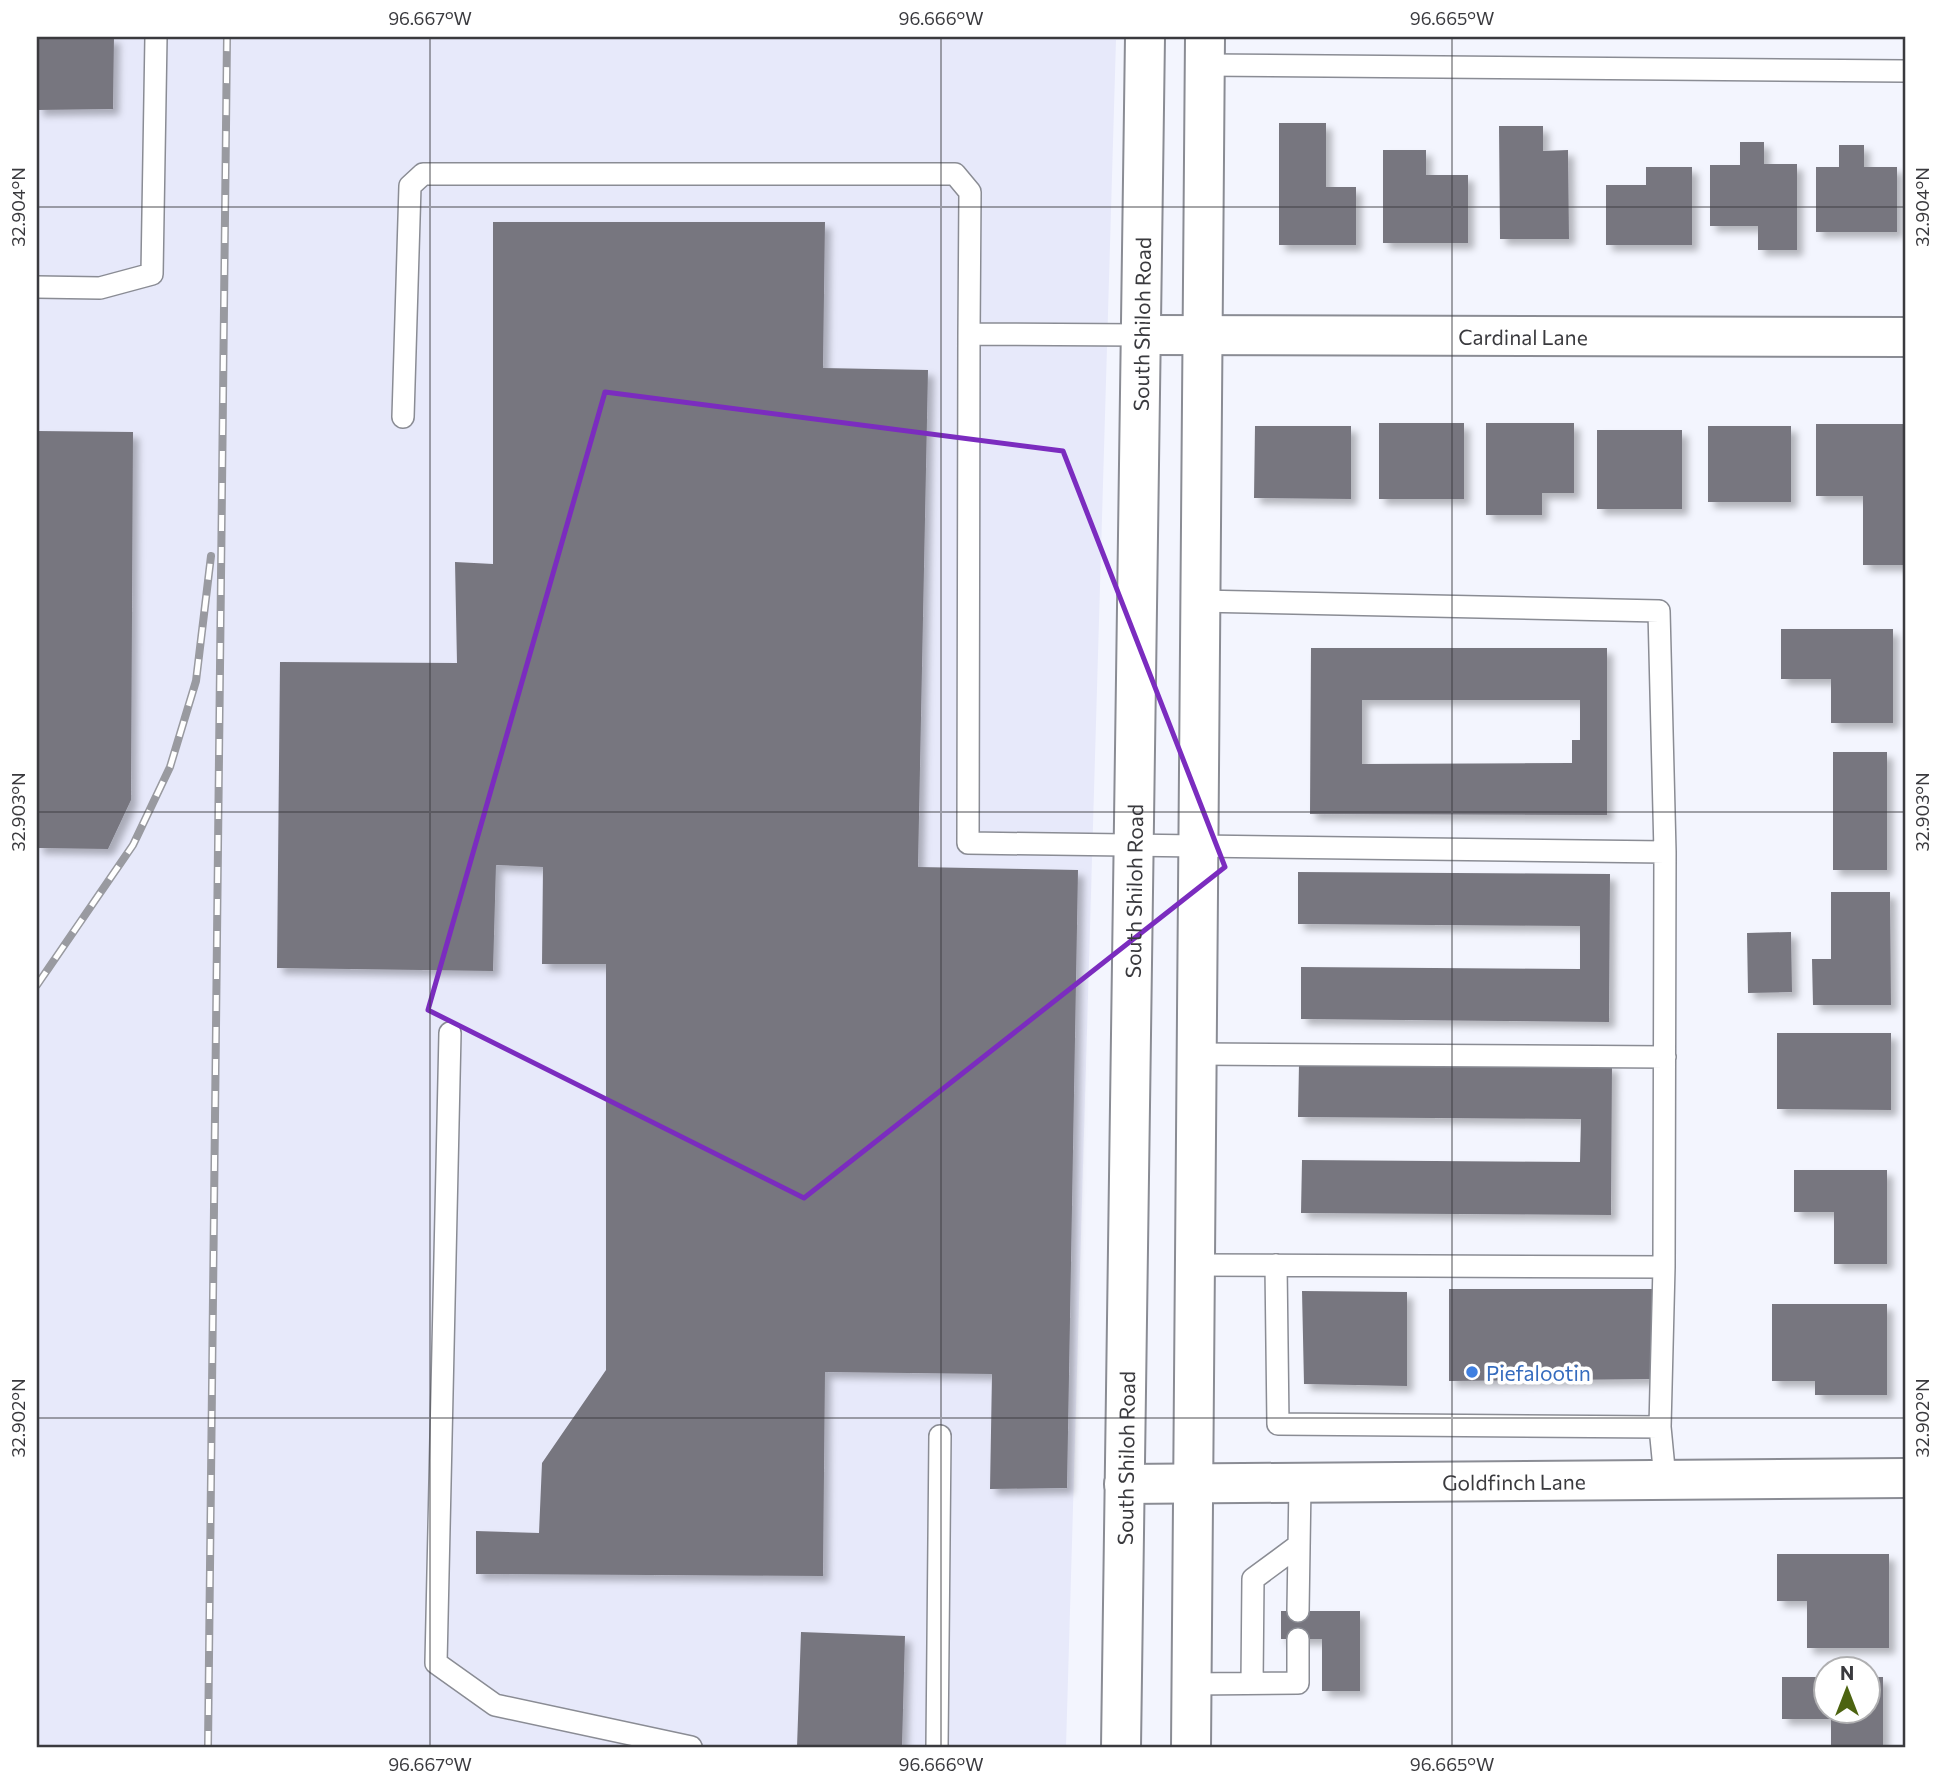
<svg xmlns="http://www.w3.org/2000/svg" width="1942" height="1784" font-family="Commissioner,sans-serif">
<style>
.built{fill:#e7e9fa}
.building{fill:#77767f;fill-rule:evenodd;filter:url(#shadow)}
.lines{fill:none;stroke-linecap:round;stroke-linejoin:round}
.lane-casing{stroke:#8a8c94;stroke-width:24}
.street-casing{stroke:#8a8c94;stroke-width:42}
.secondary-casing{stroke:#8a8c94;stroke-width:42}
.lane{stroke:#fff;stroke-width:21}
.street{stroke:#fff;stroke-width:38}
.secondary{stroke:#fff;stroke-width:38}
.rail-casing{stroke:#999aa0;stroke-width:8}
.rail{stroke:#fff;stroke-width:5;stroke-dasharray:16;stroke-linecap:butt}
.marked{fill:none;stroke:#7b2cbf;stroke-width:5;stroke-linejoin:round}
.ticks{fill:none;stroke:#3a3a3e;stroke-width:2;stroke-opacity:0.45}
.shop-dot{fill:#3f7fe0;stroke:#fff;stroke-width:2.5}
.labels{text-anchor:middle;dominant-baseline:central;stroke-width:7;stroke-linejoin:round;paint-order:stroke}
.street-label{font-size:21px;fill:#3a3a3e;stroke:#fff}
.shop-label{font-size:21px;fill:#366cbe;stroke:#fff;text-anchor:start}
.neatline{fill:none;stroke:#3a3a3e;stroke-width:2.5}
.ticks-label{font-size:18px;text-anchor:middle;fill:#3a3a3e}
</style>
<defs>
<filter id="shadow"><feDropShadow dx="6" dy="6" stdDeviation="3.5" flood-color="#0004"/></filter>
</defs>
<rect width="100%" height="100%" fill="#f3f5fe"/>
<path class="built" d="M37 37H1302L1116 40 1066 1747H37Z"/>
<path class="building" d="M37 37H114L113 109 37 110Z
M1279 123H1326V187H1356V245H1279Z
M1499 126H1543V151L1568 150 1569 239H1500Z
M1740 142H1764V164H1797V250H1758V226H1710V165H1740Z
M1839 145H1864V167H1897V232H1816V167H1839Z
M1383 150H1426V175H1468V243H1383Z
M1646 167H1692V245H1606V185H1646Z
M493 222H825L823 368 928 370 918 867 1078 870 1067 1488 990 1489 992 1374 825 1372 823 1576 476 1574V1531L539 1533 542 1463 606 1370V964H542L543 867 496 865 493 971 277 968 280 662 457 663 455 562 493 564Z
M1379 423H1464V499H1379Z
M1486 423H1574V493H1542V515H1486Z
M1816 424H1903V565H1863V496H1816Z
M1255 426H1351V499L1254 498Z
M1708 426H1791V502H1708Z
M1597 430H1682V509H1597Z
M37 431 133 432 131 800 108 849 37 848Z
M1781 629H1893V723H1831V679H1781Z
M1311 648H1607V815L1310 814ZM1362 700H1580V740H1572V763L1362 764Z
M1833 752H1887V870H1833Z
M1298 872 1610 874 1609 1022 1301 1019V967L1580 969V926L1298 924Z
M1831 892H1890L1891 1005H1813L1812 959H1831Z
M1791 932 1792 992 1748 993 1747 933Z
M1777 1033H1891V1110L1777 1109Z
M1299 1064 1612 1065 1611 1215 1301 1213 1302 1160 1580 1162 1581 1119 1298 1117Z
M1794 1170H1887V1264H1834V1212H1794Z
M1449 1289H1655V1379L1449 1381Z
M1302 1291 1407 1292V1386L1304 1384Z
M1772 1304H1887V1395H1815V1381H1772Z
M1777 1554H1889V1648H1807V1601H1777Z
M1281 1611H1360V1691H1322V1639H1281Z
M801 1632 905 1636 902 1747H797Z
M1782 1677H1826V1710H1868V1677H1883V1747H1831V1719H1782Z"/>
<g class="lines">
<g class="lane-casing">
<path id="lane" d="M1205 65 1905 71
M37 287 100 288 152 274 156 37
M1141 335 969 334 968 843 1665 852
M403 417 410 186 423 174H955L970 192 969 334
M450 1033 436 1663 495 1705 691 1747
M1198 1054 1665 1057
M1195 1265 1664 1267 1665 852 1659 611 1198 601
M1276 1265 1278 1424 1660 1427 1664 1267
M1660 1427 1665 1479
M1298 1611 1300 1484
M1252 1683 1253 1579 1299 1545
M1192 1684 1298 1683V1639
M937 1747 940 1436"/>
</g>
<g class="street-casing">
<g id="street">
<path id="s1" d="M1141 335 1905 337"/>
<path id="s2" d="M1124 1484 1905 1478"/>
</g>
</g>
<g class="secondary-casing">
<g id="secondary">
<path id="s3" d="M1121 1747 1145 37"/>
<path d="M1191 1747 1205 37"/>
</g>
</g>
<use href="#lane" class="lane"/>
<use href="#street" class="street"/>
<use href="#secondary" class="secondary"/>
<g class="rail-casing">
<path id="rail" d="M37 985 133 845 170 767 196 681 211 556
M208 1747 227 37"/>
</g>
<use href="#rail" class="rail"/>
</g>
<path class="marked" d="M605 392 1063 451 1225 867 804 1198 428 1010Z"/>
<path class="ticks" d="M430 37V1747M941 37V1747M1452 37V1747M37 207H1905M37 812H1905M37 1418H1905"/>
<circle class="shop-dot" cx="1472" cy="1372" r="7"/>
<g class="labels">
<g class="street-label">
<text stroke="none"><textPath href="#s3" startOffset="1423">South Shiloh Road</textPath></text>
<text stroke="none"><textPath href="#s1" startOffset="382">Cardinal Lane</textPath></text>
<text stroke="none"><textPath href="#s3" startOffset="856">South Shiloh Road</textPath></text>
<text stroke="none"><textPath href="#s3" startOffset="289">South Shiloh Road</textPath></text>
<text stroke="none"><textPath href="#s2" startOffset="390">Goldfinch Lane</textPath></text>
</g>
<g class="shop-label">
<text x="1486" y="1372">Piefalootin</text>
</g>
</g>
<rect width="1942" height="1784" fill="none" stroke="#ffffff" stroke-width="77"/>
<g transform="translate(1847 1690)"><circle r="33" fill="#ffffff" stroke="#b0b0b2" stroke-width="2"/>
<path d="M0-5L12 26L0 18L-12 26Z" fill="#4c6310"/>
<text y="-10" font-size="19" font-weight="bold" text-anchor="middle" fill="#3a3a3e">N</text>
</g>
<rect x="38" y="38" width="1866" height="1708" class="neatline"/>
<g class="ticks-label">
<text x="430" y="25">96.667°W</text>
<text x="941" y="25">96.666°W</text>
<text x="1452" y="25">96.665°W</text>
<text transform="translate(19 207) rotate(-90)" y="6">32.904°N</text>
<text transform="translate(1923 207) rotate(-90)" y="6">32.904°N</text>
<text transform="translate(19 812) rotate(-90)" y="6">32.903°N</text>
<text transform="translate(1923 812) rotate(-90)" y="6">32.903°N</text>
<text transform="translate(19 1418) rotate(-90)" y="6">32.902°N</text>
<text transform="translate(1923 1418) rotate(-90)" y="6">32.902°N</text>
<text x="430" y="1771">96.667°W</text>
<text x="941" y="1771">96.666°W</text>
<text x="1452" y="1771">96.665°W</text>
</g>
</svg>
